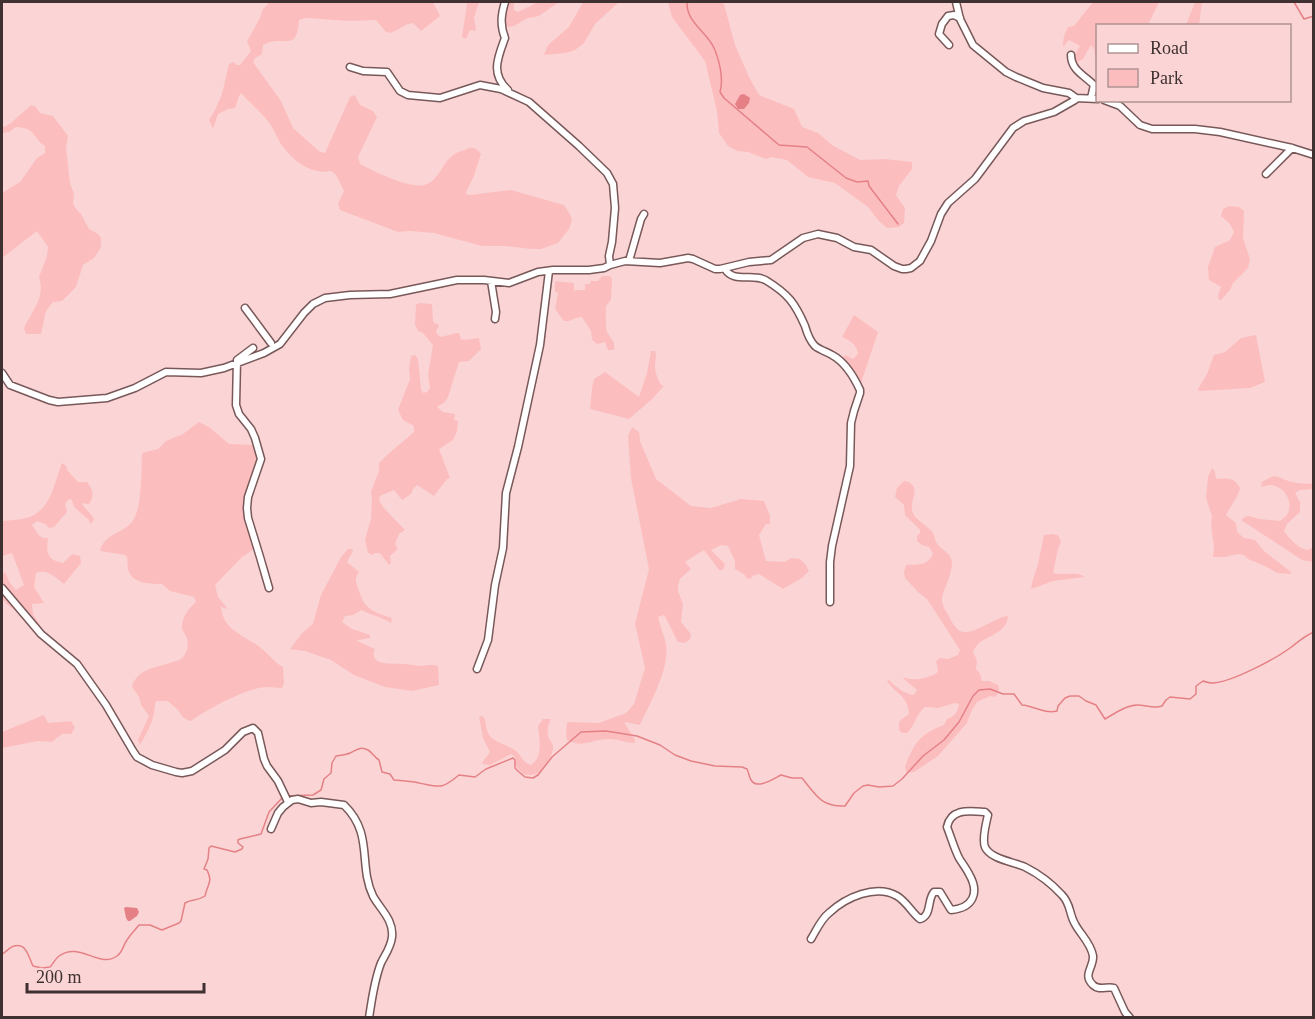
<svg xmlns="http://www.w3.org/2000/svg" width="1315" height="1019" font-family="Georgia,serif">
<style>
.green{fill:#fcbdbf}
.water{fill:#e58186}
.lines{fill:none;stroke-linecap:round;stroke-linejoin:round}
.stream{stroke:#e58186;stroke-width:1.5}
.street-casing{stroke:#785859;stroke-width:9}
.street{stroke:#fff;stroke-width:6}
</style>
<rect width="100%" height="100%" fill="#fbd5d5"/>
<path class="green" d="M267 2H433L440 16 421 31 413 23C405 24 403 27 397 30 395 31 392 32 390 33L386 32 376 20 349 21 306 18 299 20C297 55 282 33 263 45L262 54 255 58 253 62 281 101 293 128 320 152 325 153 350 97 355 95 360 105 373 111 377 117 358 157 360 164C374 171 412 191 427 184 438 180 443 163 452 156 455 153 461 151 465 150 472 146 476 147 481 154L473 178 467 190 466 194 470 195 511 190 564 205 570 214 572 220 569 229 558 243 541 249H532L505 246H482L434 233 410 231 398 232 340 210 338 204 344 191 336 175 331 171C310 175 292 160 281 144 276 136 273 127 267 120 259 110 249 102 241 93L239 96 235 108 228 109 218 114 213 129 209 120 215 110 222 94 229 64 234 62 237 65H240L251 51 247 41 259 20 263 9 268 4Z
M465 2H479L474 18 476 29 475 31 470 30 466 39 462 37 467 4Z
M507 2H514V10L518 12 538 2H559L539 16 528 18 514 26 509 27 505 24 503 13Z
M583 2H619L595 24 584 43 575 50 566 53 544 55 548 45 569 27Z
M668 2H721L724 4 735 45 750 79 759 95 794 109 802 127 818 133 832 145 860 160 884 159 912 162V169L899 186 896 195 905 208 904 223 899 227 887 228 878 220 868 207 835 183 808 177 787 160 771 157 766 159 748 152 737 151 728 146 719 133 717 111 705 61 672 17Z
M1093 2H1159L1148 25 1098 26 1097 67 1094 49 1091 45 1083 59 1076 63 1074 59V56L1080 46 1069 40 1063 47C1063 40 1064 34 1068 27L1074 26Z
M1195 2H1202L1199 25H1186Z
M31 105 36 107 40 113 53 116 68 136 66 148 70 183 74 194 73 203 76 209 81 214 89 229 98 234 101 238V247L94 258 83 265 76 287 62 301 53 302 46 311 41 334H26L24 328C32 311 46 297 39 277L47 256 48 247 37 231 2 258V193L20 182 37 158 45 153V146C32 138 37 128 16 127L9 132 2 133V124L4 127 11 123Z
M1229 206 1239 207 1244 211 1243 238 1250 259 1248 268 1233 283 1230 290 1221 300H1219L1218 295 1221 287 1209 280 1208 267 1215 247 1230 240 1234 232 1230 224 1221 216 1223 209Z
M602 276H610L612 279 611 300 606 306C606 312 605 327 607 332 611 340 615 339 614 350H608L605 342 597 344 592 340 591 331 582 317C575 317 572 322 564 321L555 309 558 293H561L555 292V281L574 283V294L575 290H585V284H590L591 281H598Z
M419 303 432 304 433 320 434 323 438 324 439 326 436 331 437 334 441 337 457 333H459L461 339 465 340 479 338 481 349 469 361 459 362 448 397 445 402 437 407 443 412 455 414 454 420 458 421 457 431 453 440 439 449 450 478 447 479 434 496 417 485 413 489 411 494 402 500 394 490 380 496 379 501 384 508 405 530 399 534 395 544 398 549 390 556 391 563 389 565 380 553H374L373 555 368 553 365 539 371 519 372 500 371 492 379 471V463L387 455 414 432V426L403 420 398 410 410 379 409 369 411 356 415 355 418 359 421 389 423 393 427 392 430 388 428 374 433 345 423 333 418 331 415 324 416 305Z
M854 315 878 332 861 383 843 357 846 355 853 359 858 354C857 345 851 341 842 337Z
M1256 335 1265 382 1250 388 1199 391 1198 389 1207 374 1214 355 1225 352 1241 338Z
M651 351H655C657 357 655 360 655 366 655 373 658 379 661 385L664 386 652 399 629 419 590 409 592 388 594 379 605 372 639 397 647 373Z
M199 422 209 427 229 444 252 445 258 443 263 459 251 490 249 509 258 546 242 557 215 585 218 597 228 609 221 607C223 627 237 632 252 642 262 647 270 657 278 664L283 667 284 683 282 688C275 688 267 686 259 688 240 692 207 709 191 721 183 719 182 716 178 710 175 707 171 704 168 701H157L155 703C155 719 148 731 140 745L138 740 149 716 141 705 139 697 132 687C137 669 154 668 170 663 174 661 180 661 183 657 187 653 189 644 187 639 186 634 181 631 182 626 182 617 189 608 196 602L194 597 170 591 162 584C151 584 134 584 129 572 127 568 128 562 127 557L125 555 100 551C104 534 121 534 131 523 143 510 141 471 142 453L158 449 166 441 183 434Z
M632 427 639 432 640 441 656 479 691 506 711 508 741 499 764 501 770 516V524H766L759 535 766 561 785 562 791 558 800 559 806 565 809 571 802 578 783 589 759 574 752 576 751 579 746 578 745 575 735 569V561L728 546 721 545 711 550 725 564 723 570H719L704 550 685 562 691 569 680 579 678 586V591L683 604 681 622 691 634 690 639 685 643 678 642 665 616 664 615 658 617C660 626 664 635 666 644 670 669 650 703 640 725L624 722 635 740V743C626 743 619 739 610 739 595 738 582 749 567 740L566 733 567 723 569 722 599 723 626 713 634 704 645 668 635 624 649 569 631 478 628 436Z
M62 463 66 466 68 471 78 482H87C94 490 94 496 89 504L82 503C85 510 91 512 94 520L90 524 89 520 74 507 72 500 69 499 65 504 67 512 54 527 49 528 45 524 37 521 32 525C38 532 38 539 48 538 46 552 47 560 63 563L72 554 80 556 81 563 64 584C56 578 47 568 36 573L34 587 44 603 32 604 33 614 40 625 36 630C29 626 27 620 21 615 14 609 7 606 2 598V574L5 572 10 583 16 590 24 585 12 553 2 556V521C10 520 18 520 26 518 51 512 54 483 62 463Z
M1212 468 1215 472 1216 479C1228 478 1234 477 1240 488 1238 498 1230 506 1226 515L1236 523 1237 532 1244 538 1255 540 1264 551 1291 572V574L1277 573 1267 567 1248 559 1244 555 1238 554 1225 557H1213L1214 546 1211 524 1212 516 1206 498 1208 477Z
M1273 476C1281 476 1285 481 1293 482 1299 484 1307 483 1313 484V489L1300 490 1295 493 1300 502V512L1287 524 1284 531C1288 537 1297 547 1304 549 1308 551 1310 549 1313 547V562L1302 560 1241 520 1246 516H1249L1260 519 1280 521C1284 518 1288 515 1289 510 1292 499 1283 486 1271 485 1268 485 1265 486 1261 487L1262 482Z
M904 481 909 482 914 487C916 495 911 501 912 509 913 520 927 524 933 533 935 537 935 542 939 546 944 551 952 554 952 563 952 576 943 589 942 599 942 605 946 612 949 616 951 621 955 628 960 631 971 637 995 617 1008 616 1007 632 990 635 979 643 977 645 975 648 973 651L977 661 976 669 980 674 982 681H989L998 685C1000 690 999 693 995 697L990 696 977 702 971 712 967 723 938 756 914 772 907 773 905 767C913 744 921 733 944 725L947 719C955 716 957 713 959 704L955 703 938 708 925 707C915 715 915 726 907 733H902L899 730C898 718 902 720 909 714 908 695 895 694 887 681L889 680C896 687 903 693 913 695L916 692 917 690 904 679 903 677C914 682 927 678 937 673L938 670 936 661 940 658 948 659 958 655 960 650 927 599 918 592 905 578 904 572 906 565C919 564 927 566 933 554L929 547 922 545 917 541V536L920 533V530L905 515 904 505 895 497 897 488Z
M1052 534 1058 535 1061 542 1058 549 1053 573C1064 576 1075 571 1085 577L1053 581 1031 589 1032 583 1038 564 1044 535Z
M348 549H352L353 551 347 562 359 572C354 579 356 583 359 591 365 610 374 612 392 618L391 623C386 619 369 614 361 610L353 615 345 616 342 622 352 629 370 635V638L358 640 357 641 375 649C368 667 393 663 403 664 408 664 413 665 418 666 425 666 431 664 438 666L439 685 412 691 385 687 354 675 331 660 305 651 290 649 302 633 313 624 321 595 341 557Z
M44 715 48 723 71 721 75 728 71 734H62L52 742 38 741 2 748V732Z
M479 716H482L485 719C487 743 496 739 513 749 521 753 522 763 531 765 544 756 539 739 538 726L543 719H551C548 725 546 732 549 738 551 743 553 742 553 747 554 754 544 768 538 773 533 776 528 775 523 774L516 766 515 757 511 754 490 765 483 764 482 763 490 752 483 738Z"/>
<path class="water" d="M744 94 750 98 749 103 744 109H738L735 104 740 95Z
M126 907 137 908 139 912 137 916 130 921H128L126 918 124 908Z"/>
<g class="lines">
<path class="stream" d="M687 2C686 21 705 31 713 46 719 58 724 79 720 92L724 98 779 145 807 147 846 178 857 182 868 181 869 186 898 224
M1294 2 1304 19 1314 16
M286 796 313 795 321 790 324 779 331 773 332 763 336 756C340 755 346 755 350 753 357 750 360 746 368 750 373 753 374 757 379 760L382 772 390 774 394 780C402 781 411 781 419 783 440 787 441 790 459 775L475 777 486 769 513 758 515 760V768L519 772 525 777 533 778 538 775 552 757 581 732 606 731 637 736 660 745 675 755 691 761 715 766 742 767 747 769C749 773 749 777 751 780 757 790 773 779 781 775L792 778H802C816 795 821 807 845 806L854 793 863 786 868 785 879 787 893 786 902 779 923 756 944 740 959 722 973 696 979 690 990 689 1003 694H1014L1022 705C1034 706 1044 714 1057 711L1058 706 1065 698 1070 696H1079L1086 701 1096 705 1105 719C1114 714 1126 705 1137 705 1146 705 1153 709 1162 706L1166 700 1170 697 1190 699 1196 694V686L1203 681C1206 682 1209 683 1212 683 1230 683 1275 659 1290 648 1298 642 1304 636 1314 632
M2 954C6 952 10 947 14 946 27 942 29 959 33 966L42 968 50 967C53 964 55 959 59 956 80 941 99 969 117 956 123 952 123 945 127 940 130 935 135 930 139 925H150L162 930 179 923 181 921 185 903C193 898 196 902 205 896 208 883 213 882 207 870L204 869 208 859 209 848 211 846 235 852 242 849 243 847 238 843V840L240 839 261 834 269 812 282 798"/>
<g class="street-casing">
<path id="street" d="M505 2C501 15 500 25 505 38 498 57 490 74 508 90
M956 2 960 19 973 45 1006 72 1016 77 1043 88 1069 93 1076 98 1098 99
M949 45 939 34 942 24 948 16 954 15 960 18
M1071 55C1071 70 1084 75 1094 85L1091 98
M350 67 363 71 387 72 400 91 408 95 440 98 480 85 501 89 529 102 579 146 607 173 613 184 615 208 612 242 609 256 610 265
M1104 100 1120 106 1140 125 1152 129H1195L1220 132 1292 148 1314 155
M1266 174 1292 148
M629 261 641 219 644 214
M725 269C734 284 754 272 767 281 788 294 795 303 805 326 807 333 810 341 815 346 820 350 827 352 832 355 845 362 854 377 860 390V393L854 411 851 423 850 466 832 546 830 562V602
M491 281 496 312 495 319
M245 308 271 343
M253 348 237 360 236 405 239 414 251 429 255 438 261 459 248 497 247 508 248 518 260 557 269 588
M2 373 10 385 49 400 58 402 107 398 135 388 166 372 201 373 224 368 264 353 280 344 304 313 313 304 325 298 350 295 390 294 457 280H484L509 283 538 272 553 270H589L604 268 610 265 625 261 660 263 688 258 693 259 715 269H720L749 262 771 260 803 238 818 234 837 238 854 247 871 250 894 266 902 269H906L911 268 920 261 931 241 941 214 948 203 975 179 1013 128 1024 121 1054 112 1075 100 1076 98
M2 588 41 634 77 664 106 705 133 751 137 757 152 765 176 772 182 773 192 771 225 750 243 732 253 728 258 733 264 759 267 766 278 781 288 802
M477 669 488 640 495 585 503 548 506 493 518 447 540 345 549 271
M271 829 278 813 283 807 292 800 298 799 311 803 321 802 344 805C374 834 358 865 373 896 380 909 394 920 392 937 391 947 385 955 381 963 374 981 372 999 369 1018
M811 939C816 931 821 919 829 913 846 897 876 884 897 896 907 902 912 913 920 919 932 916 927 899 934 892H940L951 910C973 908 980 893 969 874 966 868 962 863 959 858 954 848 951 837 947 827 951 808 969 811 985 812L988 815C986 823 982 840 985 847 990 859 1014 862 1025 867 1039 874 1052 884 1062 895 1071 904 1069 914 1075 924 1080 934 1091 943 1093 956 1094 967 1082 975 1093 985 1099 991 1107 986 1114 988L1125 1012 1130 1018"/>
</g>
<use href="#street" class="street"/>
</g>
<rect width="1315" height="1019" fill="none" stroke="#3f3131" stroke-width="6"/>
<rect x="1096" y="24" width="195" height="78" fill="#fbd5d5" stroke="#b09393" stroke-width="1.5"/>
<rect x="1108" y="44" width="30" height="9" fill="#ffffff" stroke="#b09393" stroke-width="1.5"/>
<text x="1150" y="54" font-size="18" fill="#3f3131">Road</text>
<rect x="1108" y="69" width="30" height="18" fill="#fcbdbf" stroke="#b09393" stroke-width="1.5"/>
<text x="1150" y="84" font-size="18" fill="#3f3131">Park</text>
<path d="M27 983v9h177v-9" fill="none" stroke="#3f3131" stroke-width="3"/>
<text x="36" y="983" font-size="18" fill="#3f3131" stroke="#fbd5d5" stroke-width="4.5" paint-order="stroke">200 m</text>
</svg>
